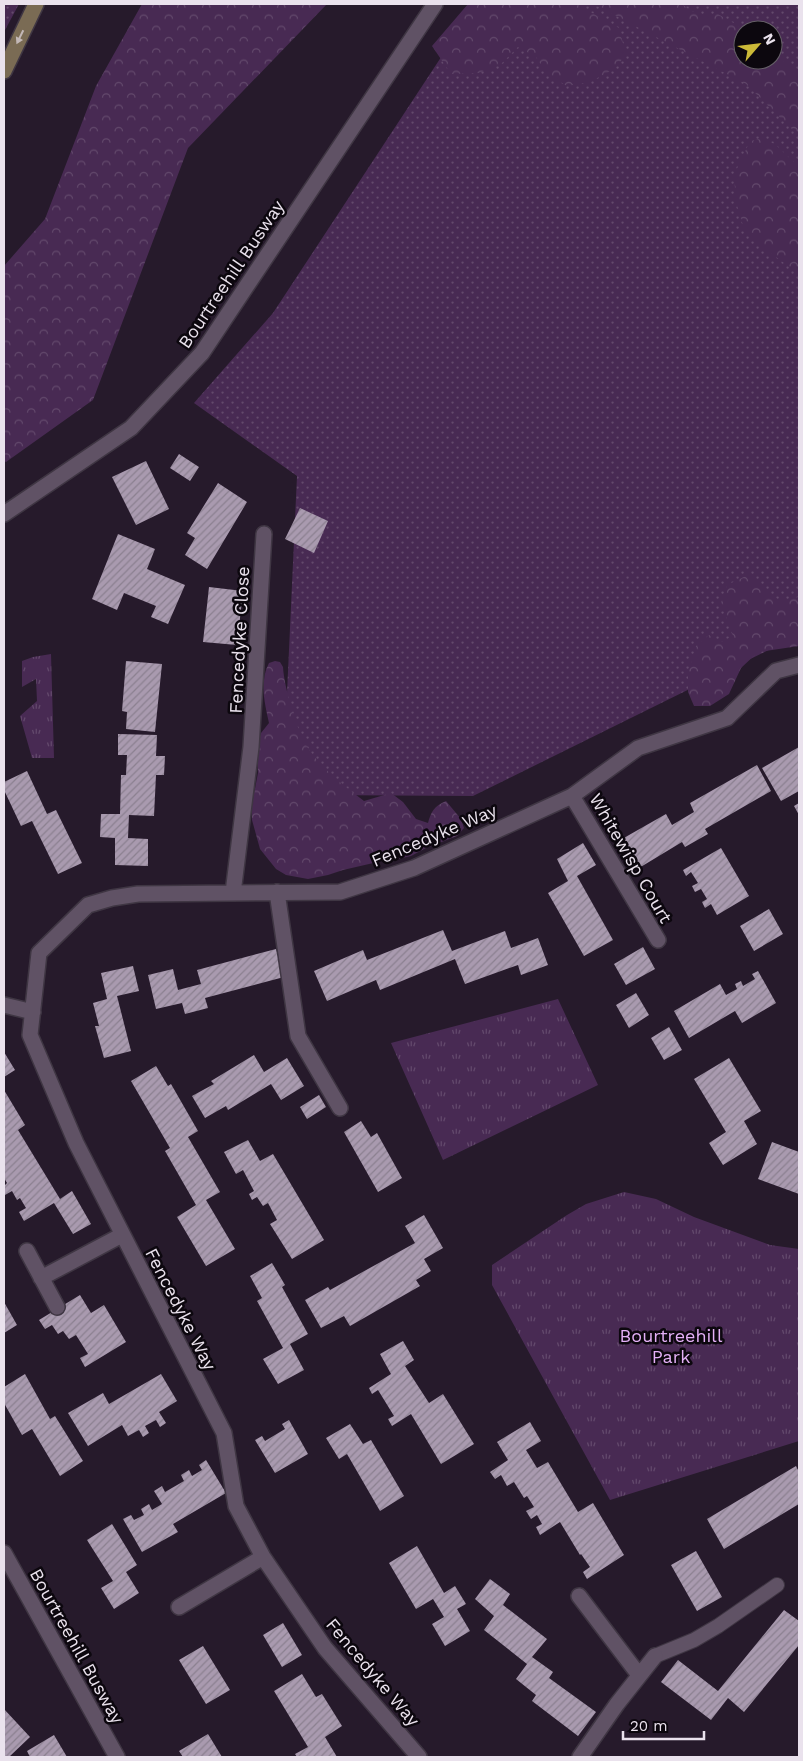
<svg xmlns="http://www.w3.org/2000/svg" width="803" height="1761" font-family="'Work Sans',sans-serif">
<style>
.grass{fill:url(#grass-dots);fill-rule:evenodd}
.forest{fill:url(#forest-crowns)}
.park{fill:url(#park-tufts)}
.building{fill:url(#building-hatch)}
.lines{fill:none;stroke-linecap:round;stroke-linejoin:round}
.lane-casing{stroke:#3f3643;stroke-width:16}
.street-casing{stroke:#3f3643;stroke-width:18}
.secondary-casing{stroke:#3f3643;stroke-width:18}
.lane{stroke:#605265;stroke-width:14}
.street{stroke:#605265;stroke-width:15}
.secondary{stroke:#7a6b54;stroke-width:15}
.oneway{fill:#c3b8b7}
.labels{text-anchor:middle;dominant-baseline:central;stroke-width:5;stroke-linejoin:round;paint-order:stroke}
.street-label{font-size:18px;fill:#eae2ed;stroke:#0c070e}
.park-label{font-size:18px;fill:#e4b0f7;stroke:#0c070e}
</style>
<defs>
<pattern id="grass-dots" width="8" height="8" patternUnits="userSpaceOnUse" patternTransform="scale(1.25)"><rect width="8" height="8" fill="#482a53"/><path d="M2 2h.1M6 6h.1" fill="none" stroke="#63496c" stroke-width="1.8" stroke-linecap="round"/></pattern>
<pattern id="forest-crowns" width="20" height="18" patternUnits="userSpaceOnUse" patternTransform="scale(1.25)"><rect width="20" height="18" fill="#482a53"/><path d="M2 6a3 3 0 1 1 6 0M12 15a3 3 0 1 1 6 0" fill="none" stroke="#63496c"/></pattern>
<pattern id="park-tufts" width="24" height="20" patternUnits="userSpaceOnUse" patternTransform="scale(1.25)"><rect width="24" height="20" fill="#482a53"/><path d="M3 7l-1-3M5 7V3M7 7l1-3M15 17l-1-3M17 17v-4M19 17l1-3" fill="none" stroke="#63496c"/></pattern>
<pattern id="building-hatch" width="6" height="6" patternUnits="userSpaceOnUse" patternTransform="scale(1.25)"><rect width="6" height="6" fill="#a99aaf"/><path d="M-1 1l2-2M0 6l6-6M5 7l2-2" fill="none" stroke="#8b8090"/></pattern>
</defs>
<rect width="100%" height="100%" fill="#261a2b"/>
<path class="grass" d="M4 4H19L4 32Z
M476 4H799V635L473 796 314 795 282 802 297 476 194 403 273 313ZM743 30H773V60H743Z"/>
<path class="forest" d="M142 4H327L188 148 93 400 6 462 4 461V266L45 219 96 86Z
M468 4H576L619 28 626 55 614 69 590 82 567 86 547 74 536 57 518 47 501 64 479 73 451 74 432 46Z
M593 4H682C692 13 703 17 716 13L732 22 744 30 743 60H773V51L799 76V136L746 84Z
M765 138 778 147 799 167V274L757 243 744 229 736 202 734 175 750 141Z
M748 575 780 601 799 597V646L758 652 741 668 729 694 710 706H694L688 692V673L696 646 709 635 721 642 733 636 721 603 727 585Z
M275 661 280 662 283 667C284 687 297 731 308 748 322 769 344 786 364 801L391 793 403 802 416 819 428 823C431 812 434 806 446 801L461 819 464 828 457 836 426 848 411 856 394 860 382 861 343 870 328 875 308 879 286 875 276 869 260 849 252 820V804L258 773 257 745 261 733 269 723C265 704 259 682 269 663Z"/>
<path class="park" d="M51 654 54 758H32L20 716 37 701 36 679 22 687V661L33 657Z
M558 999 598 1085 443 1160 391 1043Z
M624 1192 656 1199 694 1217 770 1245 799 1249V1441L610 1500 492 1285V1265L567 1215 586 1204Z"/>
<path class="building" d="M179 454 199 467 190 481 170 468Z
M146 461 169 509 136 525 112 477Z
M218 483 247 502 207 569 185 555 195 538 187 533Z
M300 508 328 521 314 553 285 539Z
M118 534 155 549 147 569 185 585 168 624 151 617 156 606 124 593 117 610 92 599Z
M209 587 243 591 237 645 203 642Z
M126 661 162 664 155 732 126 729 127 712 122 711Z
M118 734 157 735 156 756H165L164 775H156L154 816 129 815 128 838 148 839V866L115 865V838L100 837 101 814H120L121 775H126L127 755H118Z
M799 747V791L781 801 762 768Z
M757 765 771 791 705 829 708 834 685 847 682 842 639 868 622 839 666 814 672 825 694 812 690 803Z
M27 771 47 814 56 810 82 863 58 874 32 821 21 826 4 790V782Z
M799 803V815L794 806Z
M583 843 596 865 577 876 613 940 584 956 548 893 568 881 557 859Z
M721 848 749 896 717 915 711 904 705 908 702 902 707 899 701 889 695 892 692 886 698 883 691 872 686 876 683 870Z
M769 909 783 934 754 951 740 926Z
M443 930 452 951 505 931 511 948 538 938 548 965 521 975 518 965 465 984 455 959 380 990 376 980 327 1001 314 971 363 950 367 960Z
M643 947 655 969 626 985 614 964Z
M276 949 284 977 205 998 208 1008 185 1014 182 1003 156 1009 148 975 173 969 178 990 201 984 197 970Z
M133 966 139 991 117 996 131 1051 104 1058 95 1026H99L93 1003 107 999 101 973Z
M758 971 776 1003 742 1023 735 1011 689 1038 674 1011 720 984 726 995 737 989 735 984 741 981 743 986 755 979 752 974Z
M636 993 649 1015 629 1028 616 1005Z
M669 1027 682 1050 664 1060 651 1038Z
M4 1052 15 1070 4 1077Z
M254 1055 264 1072 287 1058 304 1086 281 1100 271 1084 228 1110 226 1106 205 1118 192 1096 214 1084 211 1081Z
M729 1058 761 1111 744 1121 757 1144 723 1165 709 1143 726 1132 694 1079Z
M156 1066 168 1086 171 1084 198 1131 188 1137 220 1192 206 1200 235 1249 206 1266 177 1217 196 1205 165 1151 170 1148 131 1081Z
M4 1090 25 1125 18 1130 60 1199 72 1191 91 1224 73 1234 54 1203 24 1221 19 1212 26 1208 20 1198 17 1200 12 1191 5 1195 4 1192V1186L7 1183 4 1178Z
M319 1095 326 1107 307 1119 300 1107Z
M361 1121 371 1137 377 1133 402 1178 378 1192 344 1132Z
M248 1140 260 1161 273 1154 324 1240 292 1259 270 1224 277 1220 268 1203 263 1206 257 1197 252 1200 249 1194 254 1191 243 1170 236 1174 224 1152Z
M772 1142 799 1152V1194L758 1179Z
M424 1215 443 1248 424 1259 431 1271 416 1280 420 1286 350 1326 344 1316 321 1328 305 1300 328 1287 330 1290 415 1243 405 1226Z
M272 1263 285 1285 282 1287 308 1334 290 1344 304 1370 278 1384 263 1359 283 1348 257 1301 262 1298 250 1276Z
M80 1295 91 1313 104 1305 126 1342 85 1367 80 1358 88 1354 76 1335 69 1339 63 1331 58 1334 52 1325 45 1329 39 1320Z
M4 1302 17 1325 4 1333Z
M403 1341 414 1360 405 1366 429 1403 443 1394 474 1444 441 1464 411 1414 392 1426 388 1419 394 1416 378 1390 372 1394 369 1388 391 1374 380 1354Z
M25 1374 50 1419 55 1416 83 1461 60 1476 32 1429 22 1435 4 1403V1387Z
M161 1374 177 1401 159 1412 166 1423 160 1427 156 1420 145 1426 149 1433 143 1437 139 1430 128 1436 122 1425 88 1446 68 1413 103 1393 109 1404Z
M289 1420 308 1454 275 1473 255 1440 262 1436 265 1441 285 1429 282 1424Z
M530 1422 541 1441 526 1450 537 1468 548 1462 578 1512 593 1503 624 1555 587 1579 583 1572 590 1567 581 1554 580 1555 560 1522 540 1535 536 1527 542 1524 537 1515 531 1519 526 1511 534 1507 527 1496 524 1498 514 1482 507 1486 501 1475 495 1479 490 1472 508 1460 497 1442Z
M350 1424 363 1444 371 1440 404 1496 380 1511 347 1454 339 1459 326 1438Z
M206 1460 226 1493 173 1524 178 1532 142 1552 123 1519 131 1515 134 1520 144 1515 141 1509 149 1504 152 1510 162 1504 154 1491 162 1486 165 1492 184 1481 181 1475 189 1470 192 1476 202 1470 199 1465Z
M796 1466 799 1472V1504L724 1549 707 1519Z
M112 1524 137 1565 126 1572 139 1593 114 1609 101 1588 113 1581 87 1540Z
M417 1546 444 1593 455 1586 466 1604 457 1609 470 1631 445 1646 432 1624 444 1617 433 1599 416 1609 389 1563Z
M696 1551 722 1597 697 1611 671 1565Z
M490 1579 510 1594 503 1605 547 1639 532 1657 553 1672 549 1678 596 1712 578 1736 532 1701 536 1695 516 1679 527 1664 484 1630 494 1616 475 1599Z
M784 1610 799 1621V1645L744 1712 728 1698 711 1720 661 1682 678 1660 718 1691Z
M283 1623 302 1655 282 1667 263 1635Z
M203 1646 230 1690 206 1704 179 1660Z
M302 1674 316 1697 322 1694 342 1726 325 1737 337 1757H297L295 1754 308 1747 274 1691Z
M4 1709 30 1737 9 1757H4Z
M208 1734 222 1757H183L179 1751Z
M54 1735 67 1757H30L27 1751Z"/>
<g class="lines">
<g class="lane-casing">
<path id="lane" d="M655 1656 694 1640 718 1626 777 1585"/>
</g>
<g class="street-casing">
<path id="street" d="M4 514 131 428 202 353 435 4
M572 796 658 940
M277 892 298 1036 340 1108
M233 893 251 747 264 534
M4 1005 33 1012
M27 1251 57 1307
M41 1278 122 1235
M4 1553 117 1757
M579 1596 639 1675
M179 1607 263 1557
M419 1757 325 1648 263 1557 236 1506 224 1433 76 1143 30 1035 39 953 88 905 112 898 138 894 340 892 414 868 572 796 638 748 727 718 776 671 799 665
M580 1757 617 1704 655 1656"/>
</g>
<g class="secondary-casing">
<path id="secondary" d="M4 71 36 4"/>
</g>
<use href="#lane" class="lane"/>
<use href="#street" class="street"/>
<use href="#secondary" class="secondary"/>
</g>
<defs><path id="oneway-solid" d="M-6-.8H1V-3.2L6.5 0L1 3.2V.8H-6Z" transform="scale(1.25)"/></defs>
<use class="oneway" href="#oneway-solid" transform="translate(20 37) rotate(116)"/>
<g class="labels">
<g class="street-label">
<text transform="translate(231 274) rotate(-56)">Bourtreehill Busway</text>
<text transform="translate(239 640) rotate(-87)">Fencedyke Close</text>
<text transform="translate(434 835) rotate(-23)">Fencedyke Way</text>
<text transform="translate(631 858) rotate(60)">Whitewisp Court</text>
<text transform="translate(181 1309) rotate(63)">Fencedyke Way</text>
<text transform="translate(77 1646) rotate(61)">Bourtreehill Busway</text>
<text transform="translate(373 1672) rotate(50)">Fencedyke Way</text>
</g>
<g class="park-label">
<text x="671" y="1335">Bourtreehill<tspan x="671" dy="21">Park</tspan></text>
</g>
</g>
<rect width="803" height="1761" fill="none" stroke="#eae2ed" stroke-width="10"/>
<g transform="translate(758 45) rotate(62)"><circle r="24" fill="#0c070e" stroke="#655f67"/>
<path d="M0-4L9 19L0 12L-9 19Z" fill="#ccb938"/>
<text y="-8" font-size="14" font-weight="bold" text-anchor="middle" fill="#eae2ed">N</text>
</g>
<path d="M623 1731v8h81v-8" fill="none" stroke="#eae2ed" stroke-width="2.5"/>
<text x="630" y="1731" font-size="15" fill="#eae2ed" stroke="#0c070e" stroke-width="4" paint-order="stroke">20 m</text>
</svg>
